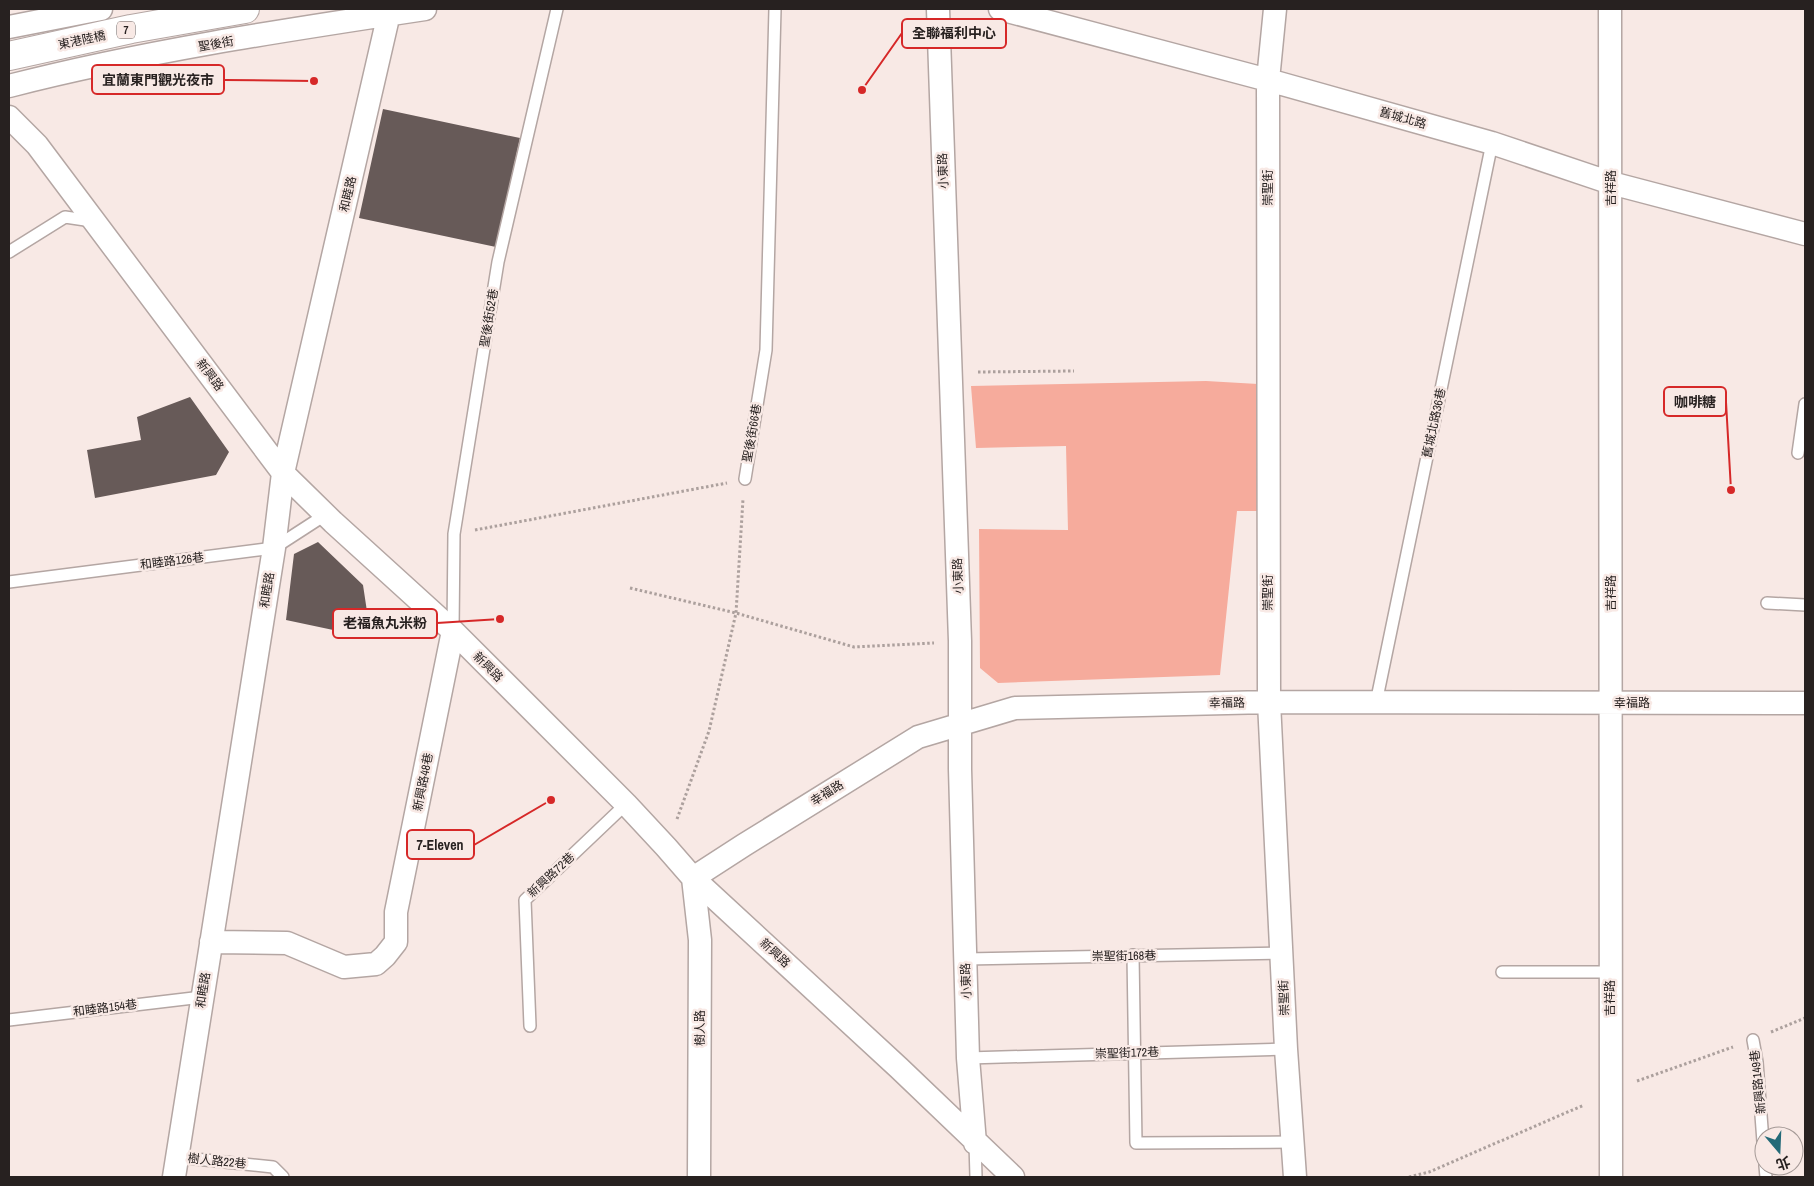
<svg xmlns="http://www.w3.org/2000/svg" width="1814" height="1186" font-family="'Archivo Narrow','Noto Sans TC',sans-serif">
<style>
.green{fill:#f6ab9c}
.building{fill:#675a58}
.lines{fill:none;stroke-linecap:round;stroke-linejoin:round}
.lane-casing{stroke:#b4a6a3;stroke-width:14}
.street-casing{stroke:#b4a6a3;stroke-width:25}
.primary-casing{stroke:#b4a6a3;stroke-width:30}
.path{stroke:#aca09d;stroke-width:3;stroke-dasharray:2.5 2.5;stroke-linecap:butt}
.lane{stroke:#fff;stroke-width:11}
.street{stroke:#fff;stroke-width:22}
.primary{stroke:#fff;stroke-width:28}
.labels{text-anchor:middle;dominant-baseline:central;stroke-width:5;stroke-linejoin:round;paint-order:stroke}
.shield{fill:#f8e9e5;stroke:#665d5b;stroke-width:1}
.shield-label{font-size:11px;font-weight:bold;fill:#272120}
.street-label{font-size:12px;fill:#272120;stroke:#f8e9e5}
.leader{fill:none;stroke:#d62828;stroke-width:2}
.callout-dot{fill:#d62828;stroke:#f8e9e5;stroke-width:2}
.callout{fill:#f8e9e5;stroke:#d62828;stroke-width:2}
.callout-label{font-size:14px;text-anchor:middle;font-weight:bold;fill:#272120}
</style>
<rect width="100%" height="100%" fill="#f8e9e5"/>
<path class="green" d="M1206 381 1258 384 1257 511H1237L1220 675 998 683 980 668 979 529 1068 530 1066 446 976 448 971 386Z"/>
<path class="building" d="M383 109 520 138 496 247 359 218Z
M190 397 229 452 216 475 95 498 87 450 141 440 137 417Z
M318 542 363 585 371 638 286 620 294 554Z"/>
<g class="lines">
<g class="lane-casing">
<path id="lane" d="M9 252 65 217 92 221
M1798 453 1805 404
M745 479 766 350 775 9
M9 582 274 548 325 515
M1767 603 1805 605
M453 630 454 534 498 262 557 9
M1376 703 1492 143
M1133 955 1136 1143 1293 1142
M966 959 1282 953
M1502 972H1610
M9 1020 202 997
M530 1026 525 900 626 804
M1753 1040 1757 1062 1764 1155
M968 1058 1286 1049
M975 1143 976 1177
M176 1157 273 1167 283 1177
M1765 1166 1766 1177"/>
</g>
<g class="street-casing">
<path id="street" d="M938 9 960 641V769L968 1058 975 1143
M1000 9 1268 80 1492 143 1611 183 1805 234
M1275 9 1268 80 1269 702 1286 1049 1295 1177
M1610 9 1611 1177
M9 27 101 9
M9 86C145 51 286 30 425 9
M9 117 37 145 283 473 333 522 453 631 626 804 666 847 693 878 899 1068 1013 1177
M211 942 287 943 344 967 376 964 385 956 396 942V912L453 631
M174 1177 274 548 283 473 390 9
M699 1177 700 940 693 878 744 845 918 737 1015 708 1269 702 1805 703"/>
</g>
<g class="primary-casing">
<path id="primary" d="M9 56 131 29 245 9"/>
</g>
<path class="path" d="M978 372 1074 371
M475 530 727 483
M630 588 736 613 854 647 934 643
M677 819 709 731 736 613 743 499
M1771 1032 1805 1018
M1637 1081 1733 1047
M1409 1177 1429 1172 1584 1105"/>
<use href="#lane" class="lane"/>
<use href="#street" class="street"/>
<use href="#primary" class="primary"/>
</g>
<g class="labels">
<rect class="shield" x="117" y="21.5" width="18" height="17" rx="4"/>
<g class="shield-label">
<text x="126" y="30">7</text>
</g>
<g class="street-label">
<text transform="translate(82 40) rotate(-12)">東港陸橋</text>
<text transform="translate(216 44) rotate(-10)">聖後街</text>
<text transform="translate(1403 118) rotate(16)">舊城北路</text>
<text transform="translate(943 171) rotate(-92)">小東路</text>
<text transform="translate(1268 188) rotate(-90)">崇聖街</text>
<text transform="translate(1611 188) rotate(-90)">吉祥路</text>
<text transform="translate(348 194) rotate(-77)">和睦路</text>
<text transform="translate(489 318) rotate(-81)">聖後街52巷</text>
<text transform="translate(210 375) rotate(53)">新興路</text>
<text transform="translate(1434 423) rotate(-78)">舊城北路36巷</text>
<text transform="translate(752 433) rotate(-80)">聖後街66巷</text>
<text transform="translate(172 561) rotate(-7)">和睦路126巷</text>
<text transform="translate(958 576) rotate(-92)">小東路</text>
<text transform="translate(267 590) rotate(-81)">和睦路</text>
<text transform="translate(1268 593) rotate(-90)">崇聖街</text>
<text transform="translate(1611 593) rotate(-90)">吉祥路</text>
<text transform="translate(488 667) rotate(45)">新興路</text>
<text transform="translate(1227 703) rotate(-1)">幸福路</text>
<text x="1632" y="703">幸福路</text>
<text transform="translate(423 782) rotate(-79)">新興路48巷</text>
<text transform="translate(827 793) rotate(-32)">幸福路</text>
<text transform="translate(551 875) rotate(-43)">新興路72巷</text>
<text transform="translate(775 953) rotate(43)">新興路</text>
<text transform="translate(1124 956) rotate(-1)">崇聖街168巷</text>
<text transform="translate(966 981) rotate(-92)">小東路</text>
<text transform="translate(203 990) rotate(-81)">和睦路</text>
<text transform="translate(1284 998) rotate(-92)">崇聖街</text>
<text transform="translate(1610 998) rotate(-90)">吉祥路</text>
<text transform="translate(105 1008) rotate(-7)">和睦路154巷</text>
<text transform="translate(700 1028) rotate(-90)">樹人路</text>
<text transform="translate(1127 1053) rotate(-2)">崇聖街172巷</text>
<text transform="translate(1758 1082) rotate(-96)">新興路149巷</text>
<text transform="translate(217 1161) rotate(6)">樹人路22巷</text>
</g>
</g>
<path class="leader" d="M862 90L902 33M314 81L224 80M1731 490L1726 402M500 619L437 623M551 800L474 845"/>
<g class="callout-dot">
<circle cx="862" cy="90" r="5"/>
<circle cx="314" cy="81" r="5"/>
<circle cx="1731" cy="490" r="5"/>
<circle cx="500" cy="619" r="5"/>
<circle cx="551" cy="800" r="5"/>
</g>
<g class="callout">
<rect x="902" y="19" width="104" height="29" rx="5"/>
<rect x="92" y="65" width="132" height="29" rx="5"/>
<rect x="1664" y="387" width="62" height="29" rx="5"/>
<rect x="333" y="609" width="104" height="29" rx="5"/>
<rect x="407" y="830" width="67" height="29" rx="5"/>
</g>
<g class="callout-label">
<text x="954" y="38">全聯福利中心</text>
<text x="158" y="85">宜蘭東門觀光夜市</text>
<text x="1695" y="407">咖啡糖</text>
<text x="385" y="628">老福魚丸米粉</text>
<text x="440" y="850">7-Eleven</text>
</g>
<rect width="1814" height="1186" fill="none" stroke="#272120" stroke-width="20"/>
<g transform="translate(1779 1151) rotate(161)"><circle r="24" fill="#f8e9e5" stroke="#a49996"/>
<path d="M0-4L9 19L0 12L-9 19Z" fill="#236a78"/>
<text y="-8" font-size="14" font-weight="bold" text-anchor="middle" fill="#272120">北</text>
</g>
</svg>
